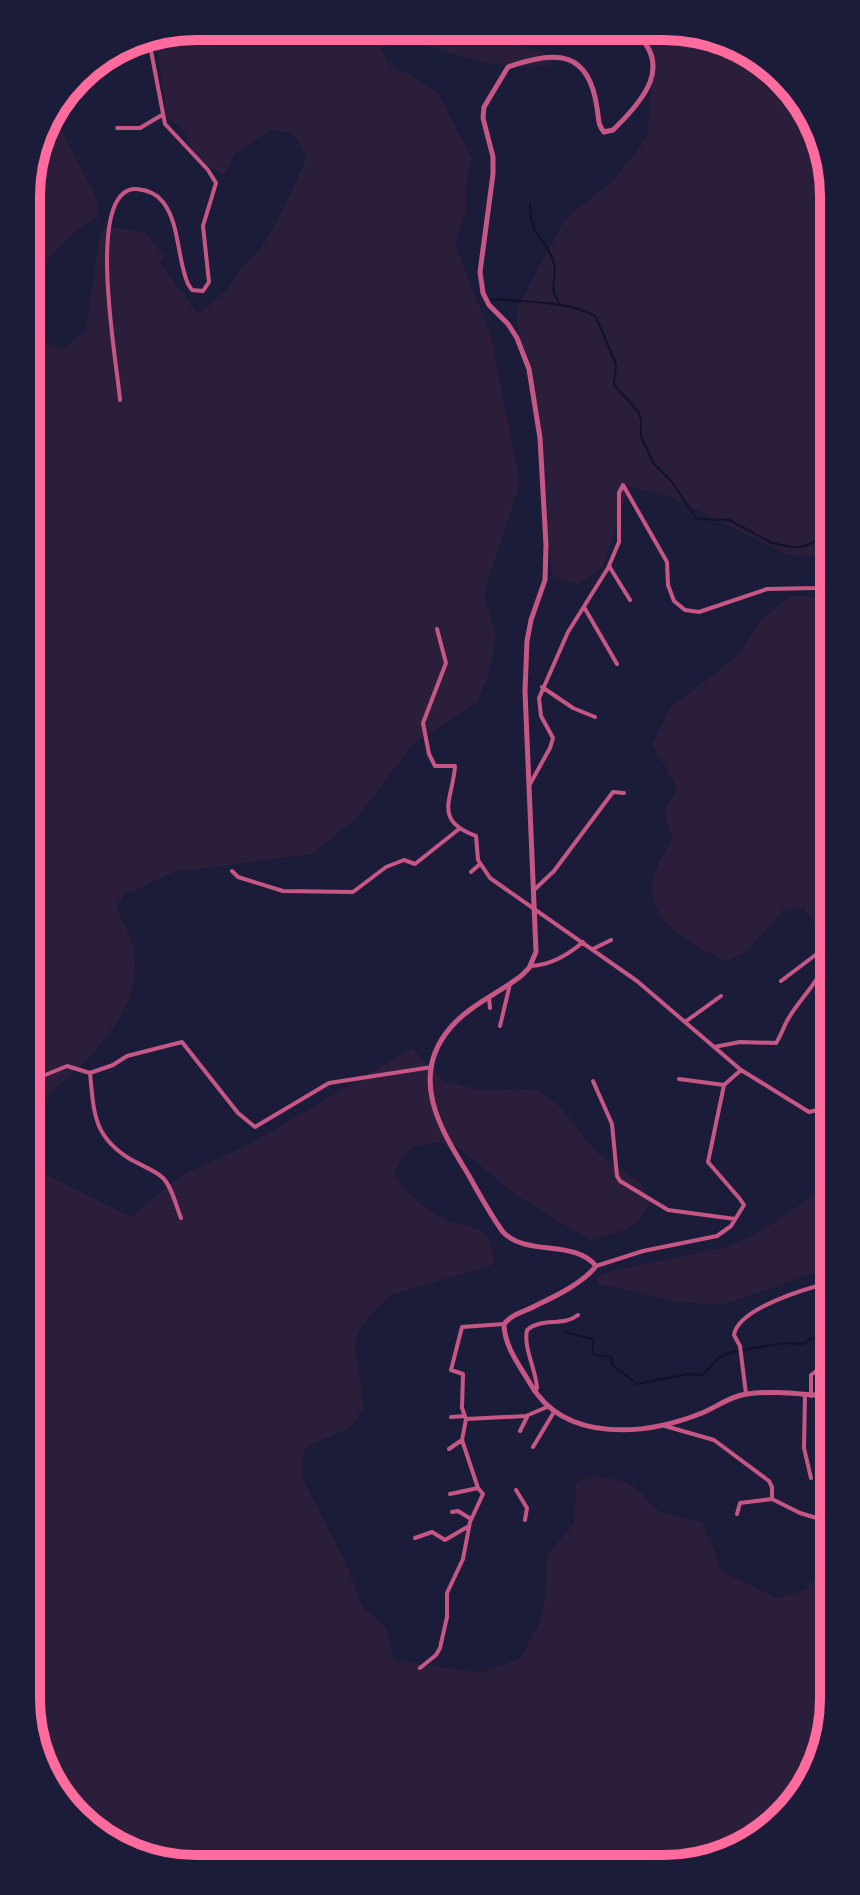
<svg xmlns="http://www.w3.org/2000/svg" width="860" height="1895" font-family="'Golos Text',sans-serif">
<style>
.green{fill:#2a1e3b}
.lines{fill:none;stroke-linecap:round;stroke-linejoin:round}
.stream{stroke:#12122b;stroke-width:2}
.minor{stroke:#c65784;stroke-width:4}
.tertiary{stroke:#c65784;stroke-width:5}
.rim{fill:none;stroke:#ff6b9d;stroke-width:10}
</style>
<rect width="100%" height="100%" fill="#1b1b3a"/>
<path class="green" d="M196 26 456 28 542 52 554 59 551 65C528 68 506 67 483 62 448 55 417 34 381 48L387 61 397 71H403L437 92 472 158 465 188V216L455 244 491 337 520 483 484 593 496 636 489 676 476 703 413 744 358 817 312 854 175 872 124 895 116 908C122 920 130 934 133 947 149 1015 75 1072 30 1110L27 340 64 348 85 331 100 236 106 226 145 232 164 255 160 263 198 314 228 289 239 269 259 251 279 217 307 158 293 133 270 130 235 153 224 175 198 162 182 129 167 117 155 34Z
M634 29H697L776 68 828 152 830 557 788 555 671 497 629 487 603 567 579 584 552 577 535 395 517 325V308L565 219 612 182 647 137 652 82 648 55Z
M41 128 63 133 96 197 99 216 81 227 55 250 27 291 26 184Z
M791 595 812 597 830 608 831 946 804 908 784 910 747 951 727 961C695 948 642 919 653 878 656 865 666 850 672 838L664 812 677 788 652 744 670 708 738 655 760 621Z
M412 1048 444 1081 480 1090 526 1089 540 1091 559 1106 595 1151 642 1185 650 1202C638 1230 618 1232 591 1241L519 1197 459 1148 436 1142 413 1148 402 1156 394 1175C402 1190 430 1213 447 1220 475 1231 490 1223 494 1260L490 1266 390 1295 372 1313 359 1331 355 1344 364 1409 349 1428 315 1443 305 1450 302 1468 304 1482 346 1563 362 1606 386 1627 394 1660 481 1673 520 1658 538 1625 546 1597 547 1555 574 1523 576 1483C593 1471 626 1480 641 1492 647 1498 652 1507 659 1511 671 1517 689 1518 702 1522L723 1572 778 1598 805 1590 821 1572 833 1568 834 1711 792 1811 708 1863 163 1866 84 1827 32 1743 30 1163 35 1169 131 1217 180 1176 250 1144Z
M832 1150V1267L722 1305 677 1302 599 1284 596 1278 608 1272 727 1247 763 1230 816 1194 815 1164Z"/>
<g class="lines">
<path class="stream" d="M530 203C530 238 544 235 553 260 560 278 546 284 559 302
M492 299C519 301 576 302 596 317L616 364 614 385 638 411 641 419V436L653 463 672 482 697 519 729 520 772 543 792 547H801L829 536
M30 1085H43
M565 1332 593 1339V1355L611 1357 612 1365 637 1384 687 1374 703 1375 718 1358 732 1352 783 1343 802 1344 832 1329"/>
<path class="minor" d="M117 128H140L162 115
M120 400C118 368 83 186 137 189 147 190 157 194 163 202 180 224 177 259 188 284L192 290 203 291 209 282 203 226 216 183 208 170 165 124 148 35
M609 566 630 600
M584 607 617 664
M437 629 446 663 423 723 429 754 435 766H455C453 799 432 820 476 836L478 860 490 878 637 981 741 1070 809 1112 831 1107
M542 687 573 708 595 717
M530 784 550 748 553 738 541 716 539 698 568 632 608 568 619 542V493L623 485 667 562 668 585 674 601 685 610 699 612 767 589 815 588 830 580
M232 871 238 877 283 891 353 892 386 867 404 860 415 864 459 829
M471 872 480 864
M534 890 554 871 613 792 624 793
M593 949 611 940
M531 966C551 965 568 955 583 942
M489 998 490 1008
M685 1022 721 996
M500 1026 510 984
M714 1047 740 1042 776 1043C781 1036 783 1028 787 1021 798 1000 824 977 827 957L823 952 818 953 781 981
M90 1073C94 1113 93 1136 130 1159 140 1165 155 1170 163 1178 172 1187 176 1206 181 1218
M38 1078 67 1066 90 1073 113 1065 127 1056 182 1042 238 1113 255 1127 329 1083 432 1067
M679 1079 724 1085
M593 1081 612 1124 617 1176 620 1181 668 1210 735 1219
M596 1266 643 1251 717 1236 731 1226 744 1205 740 1199 708 1162 724 1085 741 1070
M534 1391 537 1388C536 1369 523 1348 527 1330 542 1317 563 1327 578 1315
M746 1394 740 1346 734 1335C738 1308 808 1288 832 1282
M805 1395 804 1448 811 1478
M811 1396V1375L824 1365
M451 1417 465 1416
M466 1419 462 1408 463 1374 451 1370 462 1327 504 1324
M665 1426 714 1440 769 1481 772 1487V1499L800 1513 833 1523
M520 1431 528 1415
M533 1447 554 1412
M449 1449 462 1440
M516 1490 527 1508 525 1520
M450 1494 478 1488
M452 1512 458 1511 471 1519
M737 1514 740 1503 772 1499
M415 1538 432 1532 445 1540 469 1526
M828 1592 833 1540
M420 1668 436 1655 440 1648 447 1617V1593L463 1559 470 1522 483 1494 478 1488 462 1440 466 1419 526 1416 547 1407"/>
<path class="tertiary" d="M631 29C676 64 643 101 613 130L604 132C597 124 599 117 597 108 589 50 556 50 508 67L484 107 483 118 493 157V174L480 272 483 293 489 305 508 324 517 338 529 369 540 438 546 545 545 580 531 620 527 641 525 691 536 952 529 968 521 976C499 993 470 1005 451 1027 408 1076 440 1129 468 1174 479 1194 490 1214 503 1232 527 1257 574 1239 596 1266 583 1283 556 1296 537 1305 525 1312 513 1313 504 1324 504 1346 520 1366 531 1385 566 1444 647 1435 702 1413 717 1407 730 1396 747 1394 774 1390 805 1395 832 1396"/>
</g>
<path d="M0 0H860V1895H0ZM196 40H664A156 156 0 0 1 820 196V1699A156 156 0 0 1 664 1855H196A156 156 0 0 1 40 1699V196A156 156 0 0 1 196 40Z" fill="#1b1b3a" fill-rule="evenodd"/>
<path class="rim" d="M196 40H664A156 156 0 0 1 820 196V1699A156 156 0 0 1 664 1855H196A156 156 0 0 1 40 1699V196A156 156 0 0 1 196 40Z"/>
</svg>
